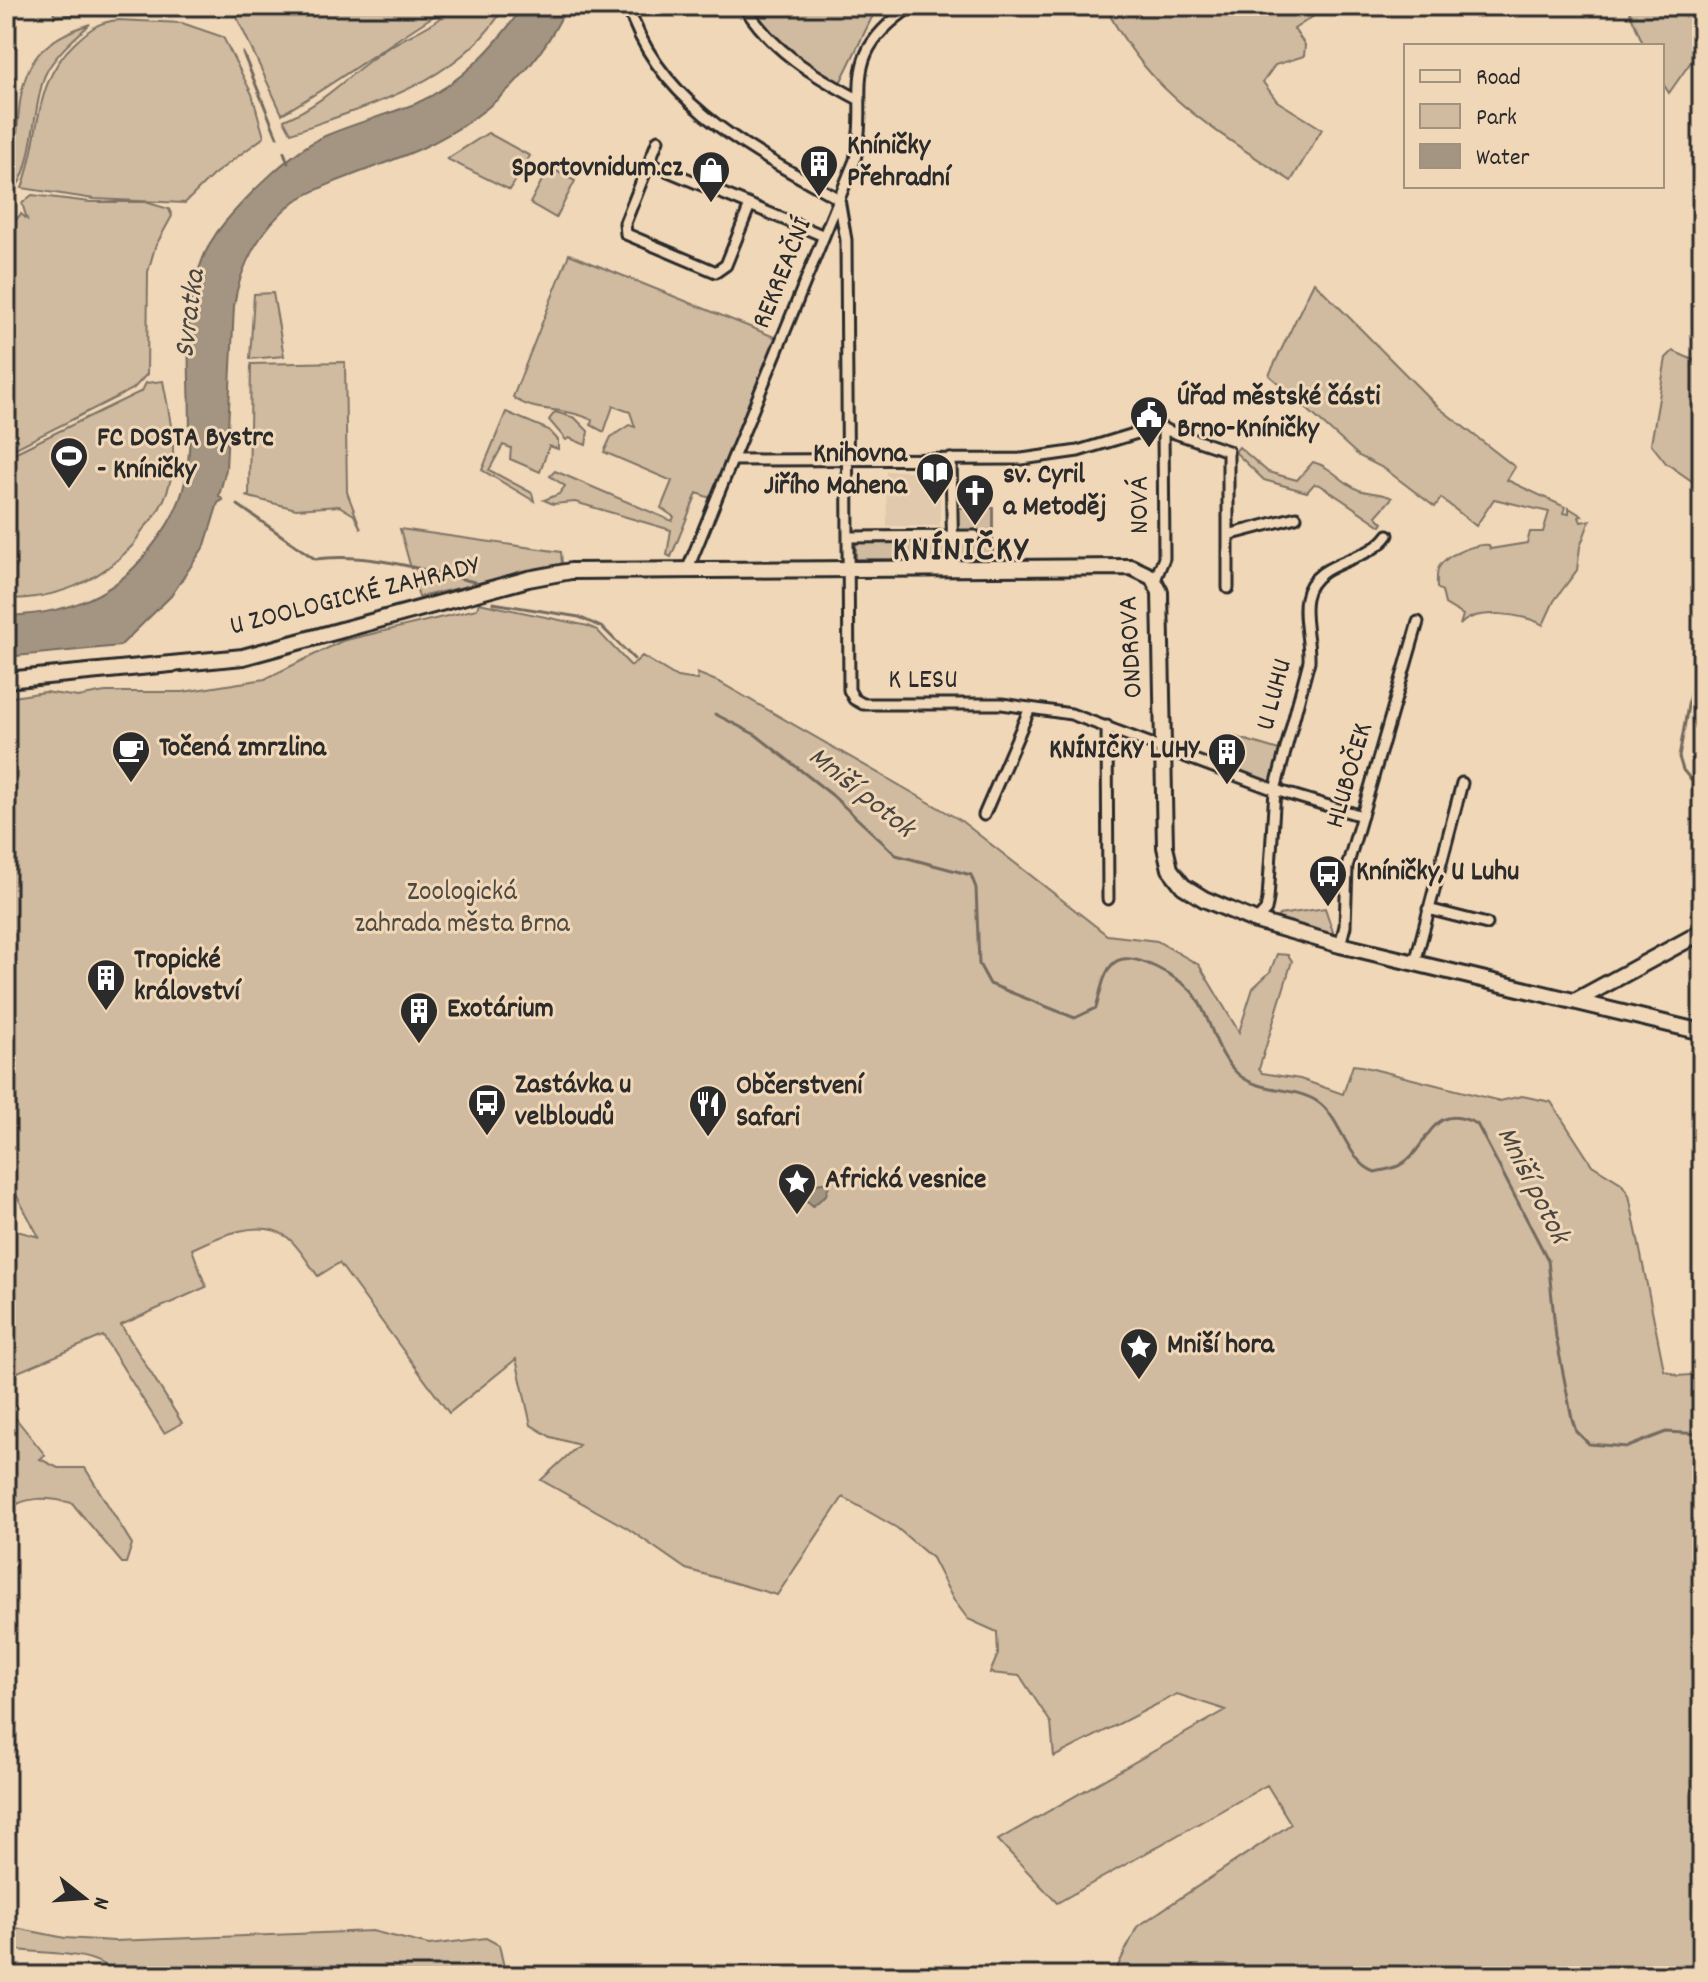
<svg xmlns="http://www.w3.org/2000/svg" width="1708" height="1982" font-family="Dekko,sans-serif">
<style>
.built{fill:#e0c9ac}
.green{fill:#d0bba0;stroke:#7e7366;stroke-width:2}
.water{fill:#a49582;stroke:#746b5f;stroke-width:2}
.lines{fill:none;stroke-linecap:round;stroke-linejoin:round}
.stream{stroke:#746b5f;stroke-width:3}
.street-casing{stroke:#2b2b2b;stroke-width:15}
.secondary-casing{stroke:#2b2b2b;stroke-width:20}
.street{stroke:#f0d7b8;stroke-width:9}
.secondary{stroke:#f0d7b8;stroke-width:14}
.tram{stroke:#2b2b2b;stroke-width:2}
.labels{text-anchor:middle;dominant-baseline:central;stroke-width:6;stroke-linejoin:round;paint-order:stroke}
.poi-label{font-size:28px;font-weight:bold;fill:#2b2b2b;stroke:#f0d7b8;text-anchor:start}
.street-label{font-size:28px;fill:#2b2b2b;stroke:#f0d7b8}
.park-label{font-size:28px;fill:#4c4842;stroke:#f0d7b8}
.water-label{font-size:30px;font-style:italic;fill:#494641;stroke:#f0d7b8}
.district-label{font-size:36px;font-weight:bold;letter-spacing:2px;fill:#2b2b2b;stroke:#f0d7b8}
</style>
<rect width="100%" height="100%" fill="#f0d7b8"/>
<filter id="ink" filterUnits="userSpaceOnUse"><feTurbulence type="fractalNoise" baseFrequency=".0125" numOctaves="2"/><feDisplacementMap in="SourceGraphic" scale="16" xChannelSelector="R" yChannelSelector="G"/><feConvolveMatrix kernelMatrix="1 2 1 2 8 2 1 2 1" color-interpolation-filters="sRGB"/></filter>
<g filter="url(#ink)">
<path class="built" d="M886 471H940V526H887Z"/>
<path class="green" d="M53 6H450C393 40 340 81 282 114L235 13C176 1 114 8 54 17Z
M454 6H505C460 83 369 105 291 133L284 120C327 102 349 73 386 49 409 34 434 27 454 6Z
M751 6H899L887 15 875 11 839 85 788 54Z
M1105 6H1329L1294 29 1305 45 1304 56 1275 65 1263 82 1277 101 1322 129 1291 181C1211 127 1151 96 1105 6Z
M1627 6H1702V46L1669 93 1662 82V46H1644Z
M118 20 182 23 223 37 252 94 264 137 213 175 185 203 94 199 22 188C41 137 32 82 75 43 90 29 98 22 118 20Z
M90 24C74 39 55 54 45 75 34 99 32 175 15 187 10 176 16 157 16 144 21 80 22 46 90 24Z
M488 133 530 156 510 190 447 159Z
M549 167 575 181 556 218 530 203Z
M32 195 90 202H145L169 209 172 216 155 247 148 272 147 374 133 389 6 453V237L12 224 21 214 27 219 22 203Z
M569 254 777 338 722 468 721 480 718 479 710 498 697 493 671 557 667 555 671 530 575 502 553 504 544 500 559 494 565 486 550 476 555 471 672 521 674 517 661 508 672 481 604 452 611 437 629 425 635 427 630 412 613 406 604 432 591 425 592 420C565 406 533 414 513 397Z
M1314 282 1438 407 1515 467 1507 480 1565 507 1563 513 1569 514V508L1582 516 1579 517 1581 522 1590 520 1580 547 1577 570 1554 601 1543 625C1525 614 1475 607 1460 625L1463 615 1445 604 1442 591 1437 588C1437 581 1436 572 1439 567 1445 555 1477 543 1489 545L1490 549 1527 543 1530 532H1543L1549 512 1494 499 1476 526 1441 498 1435 507 1385 469 1359 456 1269 375Z
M273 293 284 356 250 359 254 294Z
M1673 351 1702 364V488L1666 463 1651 444 1666 358Z
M345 362 347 492 361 529 354 515 339 506 296 509 245 496 249 495 251 364Z
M163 381C169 413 177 446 171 478 167 496 158 514 146 526 140 532 137 540 132 546 97 583 56 599 6 599V457L142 391 146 383Z
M506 412 549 430 558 440V449L549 446 540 472 510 459 511 448 503 445 489 470 532 493 534 501 482 470Z
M555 412 575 418 588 431 586 445 569 438 566 440 549 420Z
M1239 447 1268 472 1297 480 1313 462C1332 467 1342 483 1359 490 1370 494 1382 492 1392 498L1376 516 1383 523 1381 526 1320 485 1314 484 1307 492 1264 480 1235 452Z
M957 508H993V559H958Z
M400 529 561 552 562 564 419 597Z
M947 530 945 559H856V533Z
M479 603 588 626 597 630 631 666 642 656 677 677 698 680 697 673 721 683 960 820 1107 935 1157 941 1199 965 1239 1032 1253 988 1270 972 1277 954 1288 955 1292 961 1259 1069 1262 1073 1300 1079 1343 1094 1353 1065 1361 1066 1500 1101 1522 1096 1551 1102 1592 1165 1621 1183 1629 1195 1664 1370 1678 1376 1702 1374V1976H1113L1137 1927 1291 1824 1267 1785 1057 1903 998 1840 1226 1710 1177 1694 1054 1757 1051 1723 1020 1676 990 1673 998 1654 997 1632 968 1619 953 1599 932 1558 897 1528 843 1497 777 1595 686 1569 627 1528 541 1480 579 1445 551 1437 531 1425 516 1359 449 1413 339 1263 318 1276C309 1265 299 1246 287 1237 261 1217 217 1237 192 1249L206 1287 121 1325 182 1423 164 1433 103 1336 6 1377V1228L39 1237 6 1176V698L45 692 78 697 105 692H183L265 679 342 641 477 609Z
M1229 735 1279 750 1271 784 1228 770Z
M1325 908 1333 932 1325 936 1276 921 1279 915Z
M6 1406 45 1455 40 1459 58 1468H85L132 1544 126 1563H122L72 1503C51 1498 24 1494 6 1512Z
M6 1926 65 1938 114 1941 372 1931 429 1945 486 1938 499 1945 506 1976H116C96 1947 38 1956 6 1948Z"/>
<path class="water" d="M523 6H567C536 72 486 119 420 149 379 167 334 179 295 201 261 227 240 265 234 306L226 469 219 496 223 500 218 503 205 545 171 596 120 646 6 657V616C58 614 106 601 141 560 161 536 179 512 185 481 202 400 164 293 225 222 250 193 290 152 325 136 355 123 387 115 417 103 460 84 497 45 523 6Z
M795 1171 810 1172 816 1184 830 1182 826 1195 813 1206 788 1185Z"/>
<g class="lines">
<path class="stream" d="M243 53 277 137
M284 152 288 163
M238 505 315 559C370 552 422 570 475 582
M493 603 579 617 603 628 634 659
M1702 625 1679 757 1683 770 1702 793
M715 714 756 735 832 795 896 855 971 875 976 888 979 964 990 984 1075 1018 1096 1008C1100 995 1103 972 1114 963 1131 948 1182 979 1194 994 1212 1019 1214 1052 1238 1074 1259 1093 1295 1086 1318 1102 1342 1119 1347 1162 1375 1172 1382 1170 1394 1169 1400 1165 1430 1149 1429 1099 1477 1124L1548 1260 1556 1337 1572 1419 1576 1431 1589 1444 1628 1447 1666 1432 1702 1434"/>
<g class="street-casing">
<path id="street" d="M628 6C659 106 755 152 839 199
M744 6C772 51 813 75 858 99
M649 163 658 140
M839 199 846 240 849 690 854 699 863 704H1002L1071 714 1275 790 1362 816
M750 205 726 265 716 272 626 234 625 223 649 163 824 236
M1228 451V588
M951 459 953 566
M732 460 1022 459 1078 451 1157 427 1228 451
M1228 535 1296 517
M848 537 975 536
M688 568 855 160C871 88 835 58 912 6
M1155 580 1164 558 1163 428
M1107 726 1108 899
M984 815 1030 708
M1428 909 1487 924
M1256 921 1266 910 1268 899 1275 790 1309 661C1310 640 1302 618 1306 598 1314 558 1368 564 1388 535
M1340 945 1345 926 1347 867 1418 622
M1415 963 1462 783"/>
</g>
<g class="secondary-casing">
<path id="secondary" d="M6 680 243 657 528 579 571 571 1131 567 1152 577 1160 592 1165 847 1170 869 1183 886 1204 899 1256 921 1340 945 1702 1032
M1575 1001 1702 932"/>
</g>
<use href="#street" class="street"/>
<use href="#secondary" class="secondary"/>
<path class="tram" d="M6 42 10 6"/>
</g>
</g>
<defs>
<g id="building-pin" transform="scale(2)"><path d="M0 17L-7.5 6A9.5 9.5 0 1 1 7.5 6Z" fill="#2b2b2b" stroke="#f0d7b8"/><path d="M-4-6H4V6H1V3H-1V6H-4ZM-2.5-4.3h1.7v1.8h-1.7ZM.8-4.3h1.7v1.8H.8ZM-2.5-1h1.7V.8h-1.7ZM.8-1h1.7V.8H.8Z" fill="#fff"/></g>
<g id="shop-pin" transform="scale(2)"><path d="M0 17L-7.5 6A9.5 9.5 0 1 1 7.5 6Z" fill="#2b2b2b" stroke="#f0d7b8"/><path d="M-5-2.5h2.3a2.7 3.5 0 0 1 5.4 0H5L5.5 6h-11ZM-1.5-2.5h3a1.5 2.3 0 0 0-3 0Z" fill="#fff"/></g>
<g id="civic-pin" transform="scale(2)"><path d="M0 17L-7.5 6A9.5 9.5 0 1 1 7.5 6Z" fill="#2b2b2b" stroke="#f0d7b8"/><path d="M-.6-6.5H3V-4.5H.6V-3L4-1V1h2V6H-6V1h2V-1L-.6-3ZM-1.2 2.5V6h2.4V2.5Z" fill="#fff"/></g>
<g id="stadium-pin" transform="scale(2)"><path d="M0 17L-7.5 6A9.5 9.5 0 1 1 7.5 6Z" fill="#2b2b2b" stroke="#f0d7b8"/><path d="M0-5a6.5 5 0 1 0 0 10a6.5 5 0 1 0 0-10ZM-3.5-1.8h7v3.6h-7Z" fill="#fff"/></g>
<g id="library-pin" transform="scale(2)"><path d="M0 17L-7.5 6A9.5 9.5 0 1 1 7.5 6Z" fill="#2b2b2b" stroke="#f0d7b8"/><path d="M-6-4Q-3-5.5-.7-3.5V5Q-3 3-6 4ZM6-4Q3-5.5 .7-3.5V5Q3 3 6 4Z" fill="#fff"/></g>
<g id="church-pin" transform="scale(2)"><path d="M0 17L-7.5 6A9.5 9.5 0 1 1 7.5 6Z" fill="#2b2b2b" stroke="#f0d7b8"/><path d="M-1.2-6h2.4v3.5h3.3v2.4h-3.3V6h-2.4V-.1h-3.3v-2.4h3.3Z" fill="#fff"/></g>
<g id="cafe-pin" transform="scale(2)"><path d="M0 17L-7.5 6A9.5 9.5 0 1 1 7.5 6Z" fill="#2b2b2b" stroke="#f0d7b8"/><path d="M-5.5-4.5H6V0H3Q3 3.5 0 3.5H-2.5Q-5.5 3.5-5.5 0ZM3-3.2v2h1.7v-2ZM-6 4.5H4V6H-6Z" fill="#fff"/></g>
<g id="bus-pin" transform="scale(2)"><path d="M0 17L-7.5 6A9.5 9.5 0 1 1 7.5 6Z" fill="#2b2b2b" stroke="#f0d7b8"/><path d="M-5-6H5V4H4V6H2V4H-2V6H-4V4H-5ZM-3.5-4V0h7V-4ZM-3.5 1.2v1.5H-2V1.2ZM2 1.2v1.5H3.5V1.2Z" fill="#fff"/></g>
<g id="restaurant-pin" transform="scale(2)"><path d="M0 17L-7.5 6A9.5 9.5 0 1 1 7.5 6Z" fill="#2b2b2b" stroke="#f0d7b8"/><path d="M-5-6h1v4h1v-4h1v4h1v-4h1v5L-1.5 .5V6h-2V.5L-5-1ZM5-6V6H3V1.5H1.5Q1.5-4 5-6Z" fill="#fff"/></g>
<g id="sight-pin" transform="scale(2)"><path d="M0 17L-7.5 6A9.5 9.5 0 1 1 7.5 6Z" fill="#2b2b2b" stroke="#f0d7b8"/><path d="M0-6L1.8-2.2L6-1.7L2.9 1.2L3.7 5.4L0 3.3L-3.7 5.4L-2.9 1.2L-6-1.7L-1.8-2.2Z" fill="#fff"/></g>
</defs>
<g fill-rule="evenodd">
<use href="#building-pin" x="819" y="164"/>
<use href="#shop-pin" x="711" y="170"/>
<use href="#civic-pin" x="1149" y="415"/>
<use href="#stadium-pin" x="69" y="456"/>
<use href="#library-pin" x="935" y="472"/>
<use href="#church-pin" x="975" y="493"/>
<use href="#cafe-pin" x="131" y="750"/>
<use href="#building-pin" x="1227" y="752"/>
<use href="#bus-pin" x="1328" y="874"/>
<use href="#building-pin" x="106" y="978"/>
<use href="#building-pin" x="419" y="1011"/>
<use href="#bus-pin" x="487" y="1103"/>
<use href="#restaurant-pin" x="708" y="1104"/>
<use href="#sight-pin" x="797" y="1182"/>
<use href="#sight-pin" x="1139" y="1347"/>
</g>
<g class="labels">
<g class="poi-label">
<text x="847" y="148">Kníničky<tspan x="847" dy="32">Přehradní</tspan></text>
<text x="683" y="170" text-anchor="end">Sportovnidum.cz</text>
<text x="1177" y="399">Úřad městské části<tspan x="1177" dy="32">Brno-Kníničky</tspan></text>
<text x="97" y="440">FC DOSTA Bystrc<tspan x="97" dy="32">- Kníničky</tspan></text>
<text x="907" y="456" text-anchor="end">Knihovna<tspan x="907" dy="32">Jiřího Mahena</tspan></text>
<text x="1003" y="477">sv. Cyril<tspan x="1003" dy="32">a Metoděj</tspan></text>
<text x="159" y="750">Točená zmrzlina</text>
<text x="1199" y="752" text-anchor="end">KNÍNIČKY LUHY</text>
<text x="1356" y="874">Kníničky, U Luhu</text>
<text x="134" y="962">Tropické<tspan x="134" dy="32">království</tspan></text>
<text x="447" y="1011">Exotárium</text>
<text x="515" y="1087">Zastávka u<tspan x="515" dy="32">velbloudů</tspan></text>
<text x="736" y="1088">Občerstvení<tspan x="736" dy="32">Safari</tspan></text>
<text x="825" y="1182">Africká vesnice</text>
<text x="1167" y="1347">Mniší hora</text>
</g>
<g class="street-label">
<text transform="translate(784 274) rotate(-68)">REKREAČNÍ</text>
<text transform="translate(1142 505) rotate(-90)">NOVÁ</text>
<text transform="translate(355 598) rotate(-14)">U ZOOLOGICKÉ ZAHRADY</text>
<text transform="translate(1133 647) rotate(-93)">ONDROVA</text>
<text x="923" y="682">K LESU</text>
<text transform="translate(1276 695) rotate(-75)">U LUHU</text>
<text transform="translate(1351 776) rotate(-74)">HLUBOČEK</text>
</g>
<g class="park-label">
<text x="462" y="894">Zoologická<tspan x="462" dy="32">zahrada města Brna</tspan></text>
</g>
<g class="water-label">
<text transform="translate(192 314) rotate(-83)">Svratka</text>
<text transform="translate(860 794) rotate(39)">Mniší potok</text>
<text transform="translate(1531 1186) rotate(63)">Mniší potok</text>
</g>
<g class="district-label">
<text x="961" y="552">KNÍNIČKY</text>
</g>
</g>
<rect width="1708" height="1982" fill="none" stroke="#f0d7b8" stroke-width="32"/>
<rect x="16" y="16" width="1676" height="1950" fill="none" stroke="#2b2b2b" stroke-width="3" filter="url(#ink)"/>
<rect x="1404" y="44" width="260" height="144" fill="#f0d7b8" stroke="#a19280" stroke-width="2"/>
<rect x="1420" y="70" width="40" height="12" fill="#f0d7b8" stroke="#a19280" stroke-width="2"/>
<text x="1476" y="84" font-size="24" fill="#2b2b2b">Road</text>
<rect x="1420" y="104" width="40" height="24" fill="#d0bba0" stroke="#a19280" stroke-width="2"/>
<text x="1476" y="124" font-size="24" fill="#2b2b2b">Park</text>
<rect x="1420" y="144" width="40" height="24" fill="#a49582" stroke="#a19280" stroke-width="2"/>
<text x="1476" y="164" font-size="24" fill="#2b2b2b">Water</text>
<g transform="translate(84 1898) rotate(107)" stroke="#f0d7b8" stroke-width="6" paint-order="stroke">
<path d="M0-6L14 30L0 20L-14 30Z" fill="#2b2b2b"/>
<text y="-12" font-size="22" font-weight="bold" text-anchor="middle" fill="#2b2b2b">N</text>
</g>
</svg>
